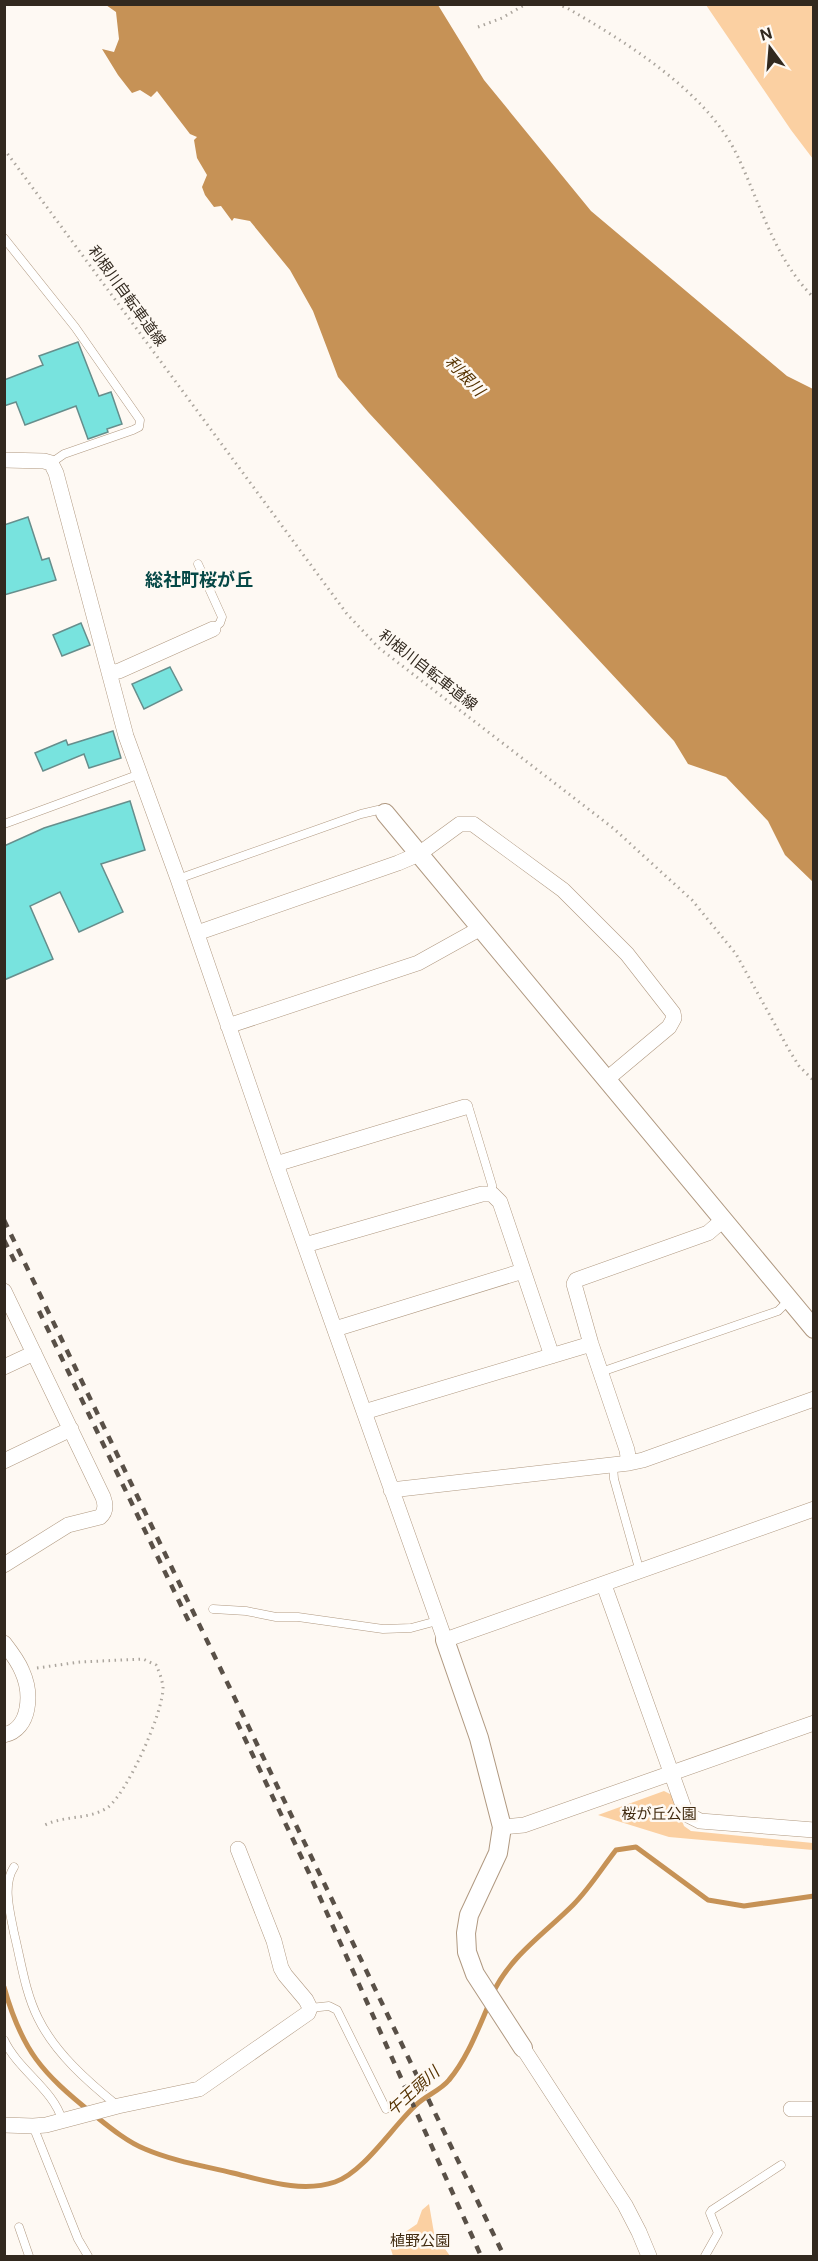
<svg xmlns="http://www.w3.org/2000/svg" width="818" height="2261" font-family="'DM Sans','Noto Sans JP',sans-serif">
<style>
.green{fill:#fbd0a2}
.water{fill:#c69256}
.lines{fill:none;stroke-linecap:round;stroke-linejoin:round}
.stream{stroke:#c69256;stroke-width:5}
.building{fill:#78e3de;stroke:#668e8c;stroke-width:1.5}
.service-casing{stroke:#b09981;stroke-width:9}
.minor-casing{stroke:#b09981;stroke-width:16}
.tertiary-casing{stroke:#b09981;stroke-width:20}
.path{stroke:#aca69e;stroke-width:3;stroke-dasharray:1.5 4.5;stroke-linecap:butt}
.service{stroke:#fff;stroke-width:8}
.minor{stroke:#fff;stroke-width:15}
.tertiary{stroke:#fff;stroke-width:18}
.rail{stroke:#595047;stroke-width:4.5;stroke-dasharray:8 8;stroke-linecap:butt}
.labels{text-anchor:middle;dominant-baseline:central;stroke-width:5;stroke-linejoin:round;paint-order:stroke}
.street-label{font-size:15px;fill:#32291f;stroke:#fef9f3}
.park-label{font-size:15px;fill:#402a0f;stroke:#fef9f3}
.water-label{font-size:16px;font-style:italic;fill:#553200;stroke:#fef9f3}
.quarter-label{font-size:18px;font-weight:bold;fill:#064846;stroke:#fef9f3}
</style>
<rect width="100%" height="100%" fill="#fef9f3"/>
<path class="green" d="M706 5H813V159L791 130Z
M664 1791 672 1795 684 1826 691 1831 813 1843V1850L669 1837 598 1815Z
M429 2204 434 2233 450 2256H393L389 2243 417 2224 422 2210Z"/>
<path class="water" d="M106 5H438L484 80 591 211 787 376 813 389V882L785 855 768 821 726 777 688 764 674 741 369 413 338 377 313 311 290 270 250 221 234 218 232 221 221 206 214 207 205 195 202 187 207 175 197 158 194 140 197 137 190 134 157 91 151 97 140 90 132 93 118 75 102 49 114 52 119 39 116 12Z"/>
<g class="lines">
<path class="stream" d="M4 1987C22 2051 42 2073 93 2114 108 2126 127 2142 145 2149 173 2161 204 2166 233 2173 266 2181 302 2193 335 2182 364 2172 393 2126 416 2105 426 2095 440 2091 449 2080 467 2059 478 2029 489 2004
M492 1995C509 1957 544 1934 573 1905 589 1889 602 1868 616 1850L636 1847 708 1900 744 1906 814 1896"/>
</g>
<path class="building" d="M78 342 99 396 111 392 122 424 107 429 108 432 88 439 76 406 25 425 16 402 4 406V380L43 365 39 356Z
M28 517 42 560 49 558 56 580 4 595V525Z
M81 623 90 645 62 656 53 635Z
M170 667 182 690 144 709 132 684Z
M113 731 121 758 89 768 84 754 43 771 35 753 66 740 68 745Z
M130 801 145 850 101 864 123 912 79 932 60 892 30 906 53 959 4 980V846L44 828Z"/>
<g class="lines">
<g class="service-casing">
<path id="service" d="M4 238 75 327 140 420 139 427 133 430 64 454 51 463
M198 564 222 617 220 623 213 629
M4 824 140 774
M178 879 361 814 378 810 384 812
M465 1107 469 1109 492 1185V1194
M601 1372 778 1311 789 1300
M613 1466 614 1479 640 1572
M213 1609 246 1611 276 1617H298L383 1629 411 1628 437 1621
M14 1867C2 1885 10 1912 14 1933 21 1961 25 1992 38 2018 55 2053 88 2082 118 2106
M310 2008 329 2006 337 2010 386 2109
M4 2040C18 2070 54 2090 62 2120
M33 2126 78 2239 88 2256
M19 2227 29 2256
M705 2256 718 2233 710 2213 712 2210 781 2165"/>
</g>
<g class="minor-casing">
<path id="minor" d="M4 460 44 461 51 463 56 473 126 736 178 879 276 1164 445 1640 814 1509
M109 673 119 671 213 629
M197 933 398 863 419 854 460 824H473L563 890 627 954 673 1013 674 1018 669 1027 607 1079
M228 1026 418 963 481 928
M276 1164 465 1107
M305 1245 482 1194H492L500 1202 552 1356
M4 1291 103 1497C106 1505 106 1512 100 1517L68 1525 4 1565
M335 1329 523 1271
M4 1367 34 1353
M364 1412 591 1344
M4 1461 71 1429
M629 1463 627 1450 591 1344 574 1284 576 1280 708 1233 723 1220
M391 1490 629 1463 643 1460 814 1399
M604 1585 686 1814 700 1821 814 1830
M4 1643C11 1652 18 1661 22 1671 32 1693 31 1729 4 1735
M502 1827 524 1825 814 1723
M523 2048 625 2205 639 2232 649 2256
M791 2109H814
M4 2125 33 2126 46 2125 118 2106 199 2089 308 2013 310 2008 306 2000 285 1975 281 1968 274 1941 238 1849"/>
</g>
<g class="tertiary-casing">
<path id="tertiary" d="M385 813 814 1329
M445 1640 479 1738 502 1827 498 1853 469 1915 466 1933 467 1952 475 1974 523 2048"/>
</g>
<path class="path" d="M557 4 567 8C626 42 707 92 737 155 761 205 774 258 814 298
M478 27 502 18 526 4
M4 149 347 614 379 648 613 828 692 900 736 954 789 1050 799 1066 814 1081
M37 1668 80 1662 143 1659 156 1665C159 1671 162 1679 163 1687 164 1711 127 1794 107 1808 88 1820 65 1815 45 1825"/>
<use href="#service" class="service"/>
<use href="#minor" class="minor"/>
<use href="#tertiary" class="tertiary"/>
<path class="rail" d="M4 1220 504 2256
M4 1240 15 1262
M39 1311 190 1624
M237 1722 309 1873 481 2256"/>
</g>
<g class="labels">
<g class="street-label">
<text transform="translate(127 296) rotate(54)">利根川自転車道線</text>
<text transform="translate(428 670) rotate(38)">利根川自転車道線</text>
</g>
<g class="park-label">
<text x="659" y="1814">桜が丘公園</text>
<text x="420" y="2241">植野公園</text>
</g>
<g class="water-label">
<text transform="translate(465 376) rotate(46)">利根川</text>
<text transform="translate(413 2091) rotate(-42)">午王頭川</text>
</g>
<g class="quarter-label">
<text x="199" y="580">総社町桜が丘</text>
</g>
</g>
<rect width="818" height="2261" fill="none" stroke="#32291f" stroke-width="12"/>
<g transform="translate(770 48) rotate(344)" stroke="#fef9f3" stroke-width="4.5" paint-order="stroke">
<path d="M0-4.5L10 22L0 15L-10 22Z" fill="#32291f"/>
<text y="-9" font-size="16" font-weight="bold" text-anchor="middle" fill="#32291f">N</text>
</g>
</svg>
